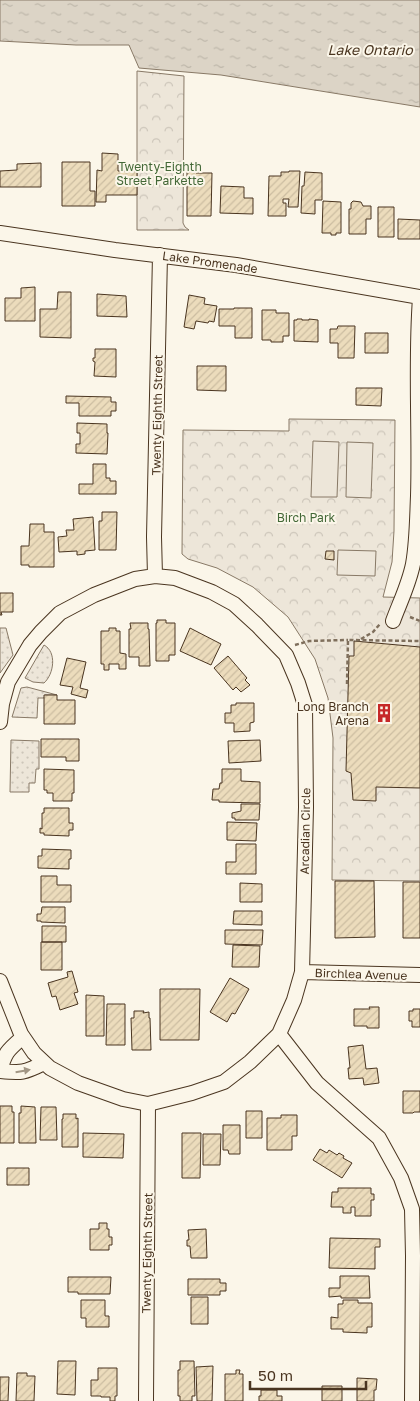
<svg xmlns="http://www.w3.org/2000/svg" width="420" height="1401" font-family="'Golos Text',sans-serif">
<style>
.grass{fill:url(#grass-dots);stroke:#887966}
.park{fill:url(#park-crowns);stroke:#887966}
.pitch{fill:#ede6d9;stroke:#887966}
.water{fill:url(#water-ripples);stroke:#887966}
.building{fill:url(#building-hatch);stroke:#4a3520}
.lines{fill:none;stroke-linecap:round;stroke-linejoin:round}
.street-casing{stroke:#4a3520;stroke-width:16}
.path{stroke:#7f6f5c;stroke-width:2.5;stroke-dasharray:4 2.5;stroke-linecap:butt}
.street{stroke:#fbf6e9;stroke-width:14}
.oneway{fill:#a29684}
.labels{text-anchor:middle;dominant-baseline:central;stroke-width:4;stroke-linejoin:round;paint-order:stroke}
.park-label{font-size:12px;fill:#436837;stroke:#fbf6e9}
.street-label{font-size:12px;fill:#4a3520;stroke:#fbf6e9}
.poi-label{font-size:12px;fill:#4a3520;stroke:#fbf6e9;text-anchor:end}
.water-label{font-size:14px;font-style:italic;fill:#4a3520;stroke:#fbf6e9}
</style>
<defs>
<pattern id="grass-dots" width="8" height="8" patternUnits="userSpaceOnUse" patternTransform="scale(1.25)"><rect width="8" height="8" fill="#ede6d9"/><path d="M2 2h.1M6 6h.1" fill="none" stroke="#cdc6ba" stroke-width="1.8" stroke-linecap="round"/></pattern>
<pattern id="park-crowns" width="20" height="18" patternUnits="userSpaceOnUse" patternTransform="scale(1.25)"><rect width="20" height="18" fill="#ede6d9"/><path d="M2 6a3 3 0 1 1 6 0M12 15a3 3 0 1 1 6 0" fill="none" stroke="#cdc6ba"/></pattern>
<pattern id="water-ripples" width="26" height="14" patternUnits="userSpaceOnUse" patternTransform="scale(1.25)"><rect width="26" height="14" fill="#dcd4c6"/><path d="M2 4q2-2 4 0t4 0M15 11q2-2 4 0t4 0" fill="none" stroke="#beb7aa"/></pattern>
<pattern id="building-hatch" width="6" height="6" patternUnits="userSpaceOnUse" patternTransform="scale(1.25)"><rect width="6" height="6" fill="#ecdcbc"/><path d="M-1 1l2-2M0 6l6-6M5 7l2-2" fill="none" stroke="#ccbda1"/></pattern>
</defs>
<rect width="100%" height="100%" fill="#fbf6e9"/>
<path class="grass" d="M0 628H6L13 655 0 673Z
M44 645C57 652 54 674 44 683L33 682 25 678Z
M27 687 57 695H45L44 698H38L37 718 12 717 21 688Z
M11 740 39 741V769H36L35 783H29V792H10Z"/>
<path class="park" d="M137 71 184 76 183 223 185 227 189 230H137Z
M289 419 395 420 394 531 392 562 383 597 420 598V881L332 880 333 738 328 698 315 659 288 617 253 587 217 568 188 559 182 554 183 430 289 431Z"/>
<path class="pitch" d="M313 441 339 442 337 497H311Z
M347 442 373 443 371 498 346 497Z
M338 550 376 551 375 576 337 575Z"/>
<path class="water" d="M0 0H420V107L221 75 139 68 129 45H76L0 41Z"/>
<path class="building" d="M102 153 118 154V171H137V195H106V202H96L97 170 102 171Z
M62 162H90V191H95V206H62Z
M41 163V187H0V171L17 170V164Z
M189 170H196V173H212L211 216H187V172L189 173Z
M289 171H300L298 207H288L289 199H283V203H286V216H268L269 176H281V172H289Z
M305 172 322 173V200H315V214L301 213 302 186H304Z
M221 186 244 187V198H253V214L220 213Z
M323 201 341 202V233H336V235H331V233H322Z
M353 201 361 202 363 206H371V219H366V234H349V209H351V203Z
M378 207H394V237H378Z
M398 219 420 220V239H398Z
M35 287V321H5V298H21V288Z
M58 292H71V338L40 337V309H57Z
M97 294 126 296 127 317 97 316Z
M189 295 205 298 204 304 217 306 214 322 209 321 208 323 196 321 194 329 184 327Z
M234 308H252V338H235V326H219V309H234Z
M262 310H276V313H289V336H283V342H271V340H262Z
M297 319H302V320H309V319L318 320V342L294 341V320H297Z
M338 326H355L354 358H338V343H330V329H337Z
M365 333H388V353H365Z
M95 349H116V377L94 376 95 362 93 361V358H95Z
M197 366H226V391L197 390Z
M356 388H382L381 406 356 405Z
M66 396 111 397V402H116V411H111V416H79V403H66Z
M77 423 107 424V433H108L107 454 76 453V444H80V433H77Z
M93 464H106V478H110V481H116V494H79V484H93Z
M102 512H117L116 550H99V521H102Z
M93 517 95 550 85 551V554L77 555V551L59 552 58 537 67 536 66 530H74L73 519Z
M30 524H44V532H54V567H29V565H21V546H29Z
M326 551H334V560L325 559Z
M0 593H13V612H1L2 615H0Z
M157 620H166V623H175V655H169V661H156V623H157Z
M130 623H148V629H149L150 666H139V657H129V629H131Z
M109 628H116V631H120V653L126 654V669H119V664H109V670H104V664H101V631H109Z
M190 628 221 644 211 665 180 651Z
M354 641 420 647V788L376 787V801L353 800 351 773 346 771 349 656H354Z
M228 656 247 678 245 680 250 685 241 692 236 687 233 690 214 668Z
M67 658 86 662 80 688 88 690 86 698 71 694 73 687 60 685Z
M44 695H57V700H75V724H44Z
M236 703H254V722L250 723V731L234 732V723H225V713H231V705H236Z
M41 739H79V761H66V757H41Z
M260 740 261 761 229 763 228 741Z
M44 769 74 770V793H72V801H53V793H47V790H44Z
M222 769H241V781L260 782V803L219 802V800H212L213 789H219L220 783H222Z
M241 804H260L259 820H235V818H232V813L241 811Z
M44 808H69V823H73V830H69V836L44 835V833H40V828L42 829V813H44Z
M227 822 257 823 256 841 227 840Z
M236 844H256V874H226V862H236Z
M42 849 71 850V859H69V869L38 868V856H42Z
M41 876H57V885H71V902H41Z
M335 881H374L375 937 335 938Z
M403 882H420V938H403Z
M240 883 262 884V902H240Z
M42 907H65V923L41 922V921H37V914H41Z
M234 911H262V925L233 924Z
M42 926H66V942H42Z
M225 930H263L262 945 225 944Z
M41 942H62V970H41Z
M233 945 260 946 259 967H232Z
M72 971 78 992 74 993 78 1004 60 1010 56 996 52 997 48 983 68 977 67 972Z
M230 978 249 989 235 1014 232 1013 227 1022 210 1012Z
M160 989H200L199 1040H160Z
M86 995 104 996V1036H86Z
M107 1004H125V1045H106Z
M369 1007H379V1028H367V1026H354V1009H370Z
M413 1009H420V1027H412V1021H409V1011H413Z
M134 1011H144L143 1013 149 1012V1018H150L151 1050H132L131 1018H134Z
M363 1045 366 1069 377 1068 379 1083 364 1085 363 1078 349 1079 348 1068H350L348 1047Z
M403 1091H420V1112H414L413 1113H403Z
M0 1106H12V1112H14V1143H0Z
M21 1106 35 1107 36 1143H19V1113H21Z
M41 1107H56L57 1140H40Z
M246 1111H262V1138H246Z
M63 1114H76V1119L78 1118V1147H62V1119H63Z
M281 1115H297V1136H292V1150H267V1118H281Z
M223 1125H240V1154H229L228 1150H223Z
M83 1133 124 1134 123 1158 83 1157Z
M182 1133H201L200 1178H182Z
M203 1134H221L220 1165H203Z
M320 1149 327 1153 329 1150 337 1155 339 1153 344 1156 343 1158 352 1163 342 1178 313 1160Z
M7 1168H29V1185H7Z
M338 1188H371V1194H374V1200H371V1216H355V1207H351V1213H343V1207H331L332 1192H338Z
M99 1223H107V1229H109V1237H112V1245H109V1250H90V1229H99Z
M206 1229 207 1258H191L190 1246H187V1240H189L188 1230Z
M330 1238 380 1239V1247H375V1269L329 1268Z
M340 1276H369L370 1298H341V1296L329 1297V1288H340Z
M68 1277H111L110 1294H78V1292H68Z
M188 1279H220V1283H226V1291H220V1295H188Z
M191 1297H208V1324H191Z
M81 1300H105V1316H109V1327H86V1318H81Z
M343 1300H358V1303H372V1327H367V1333L343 1332V1329H331V1317L338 1318V1304H343Z
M58 1361H76L75 1395 57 1394Z
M180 1361H194L195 1396H192V1401H180V1396H178V1370H180Z
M213 1366 212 1401H197L196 1367Z
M98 1368H117V1396H115V1401H110V1397H101V1396H91V1380H98Z
M236 1370H240L239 1374H243V1401H225V1374H236Z
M17 1373H27V1376H35L34 1401H16Z
M0 1377H9L8 1401H0Z
M357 1378 377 1379 376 1390H374V1401H357Z
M322 1386H342V1401H322Z
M261 1390H277V1396H282V1401H259V1396H261Z"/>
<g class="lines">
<g class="street-casing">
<path id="street" d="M0 233 115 250 236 265 420 297
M155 576 154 537 160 255
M393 621C400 602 409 584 413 564 417 542 417 518 418 496 420 430 415 364 420 298
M0 722 2 704 8 682 30 645 41 632 60 613 94 595 135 579 155 576 175 578 212 592 234 604 257 625 286 655 298 683 305 705 306 807 302 972 294 1000 279 1034 250 1062 224 1082 192 1093 148 1104 123 1099 78 1083 50 1068 34 1053 21 1034 0 981
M302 972 420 975
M279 1034 317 1083 379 1138 401 1178 412 1209 413 1256 412 1401
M0 1071C22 1073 24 1073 44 1063
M0 1071C5 1052 8 1050 23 1037
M146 1401 148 1104"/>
</g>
<path class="path" d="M410 617 420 621
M361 639 373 632 380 624
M295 645 309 641 348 640
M347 684 348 640 420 641"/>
<use href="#street" class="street"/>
</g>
<defs><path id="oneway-solid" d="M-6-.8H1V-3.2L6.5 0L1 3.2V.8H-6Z" transform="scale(1.25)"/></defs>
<use class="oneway" href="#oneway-solid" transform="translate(23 1071) rotate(-10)"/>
<defs>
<g id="building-bare" transform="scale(1.5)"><path d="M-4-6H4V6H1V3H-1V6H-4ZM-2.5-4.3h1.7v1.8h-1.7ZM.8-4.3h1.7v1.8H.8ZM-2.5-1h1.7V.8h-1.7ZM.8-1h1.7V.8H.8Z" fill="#c62828" stroke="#fbf6e9" stroke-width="2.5" paint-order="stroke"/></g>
</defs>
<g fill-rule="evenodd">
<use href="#building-bare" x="384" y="713"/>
</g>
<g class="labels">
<g class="park-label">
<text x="160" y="166">Twenty-Eighth<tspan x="160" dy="14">Street Parkette</tspan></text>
<text x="306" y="517">Birch Park</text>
</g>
<g class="street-label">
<text transform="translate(210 262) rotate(8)">Lake Promenade</text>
<text transform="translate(157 415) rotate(-89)">Twenty Eighth Street</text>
<text transform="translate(305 831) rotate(-89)">Arcadian Circle</text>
<text transform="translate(361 974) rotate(2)">Birchlea Avenue</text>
<text transform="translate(147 1253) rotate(-89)">Twenty Eighth Street</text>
</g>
<g class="poi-label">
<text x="369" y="706">Long Branch<tspan x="369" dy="14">Arena</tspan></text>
</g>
<g class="water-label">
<text x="370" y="49">Lake Ontario</text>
</g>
</g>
<path d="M250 1381v8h116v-8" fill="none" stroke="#4a3520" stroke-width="2.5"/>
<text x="258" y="1381" font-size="15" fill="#4a3520" stroke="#fbf6e9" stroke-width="4" paint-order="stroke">50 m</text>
</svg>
